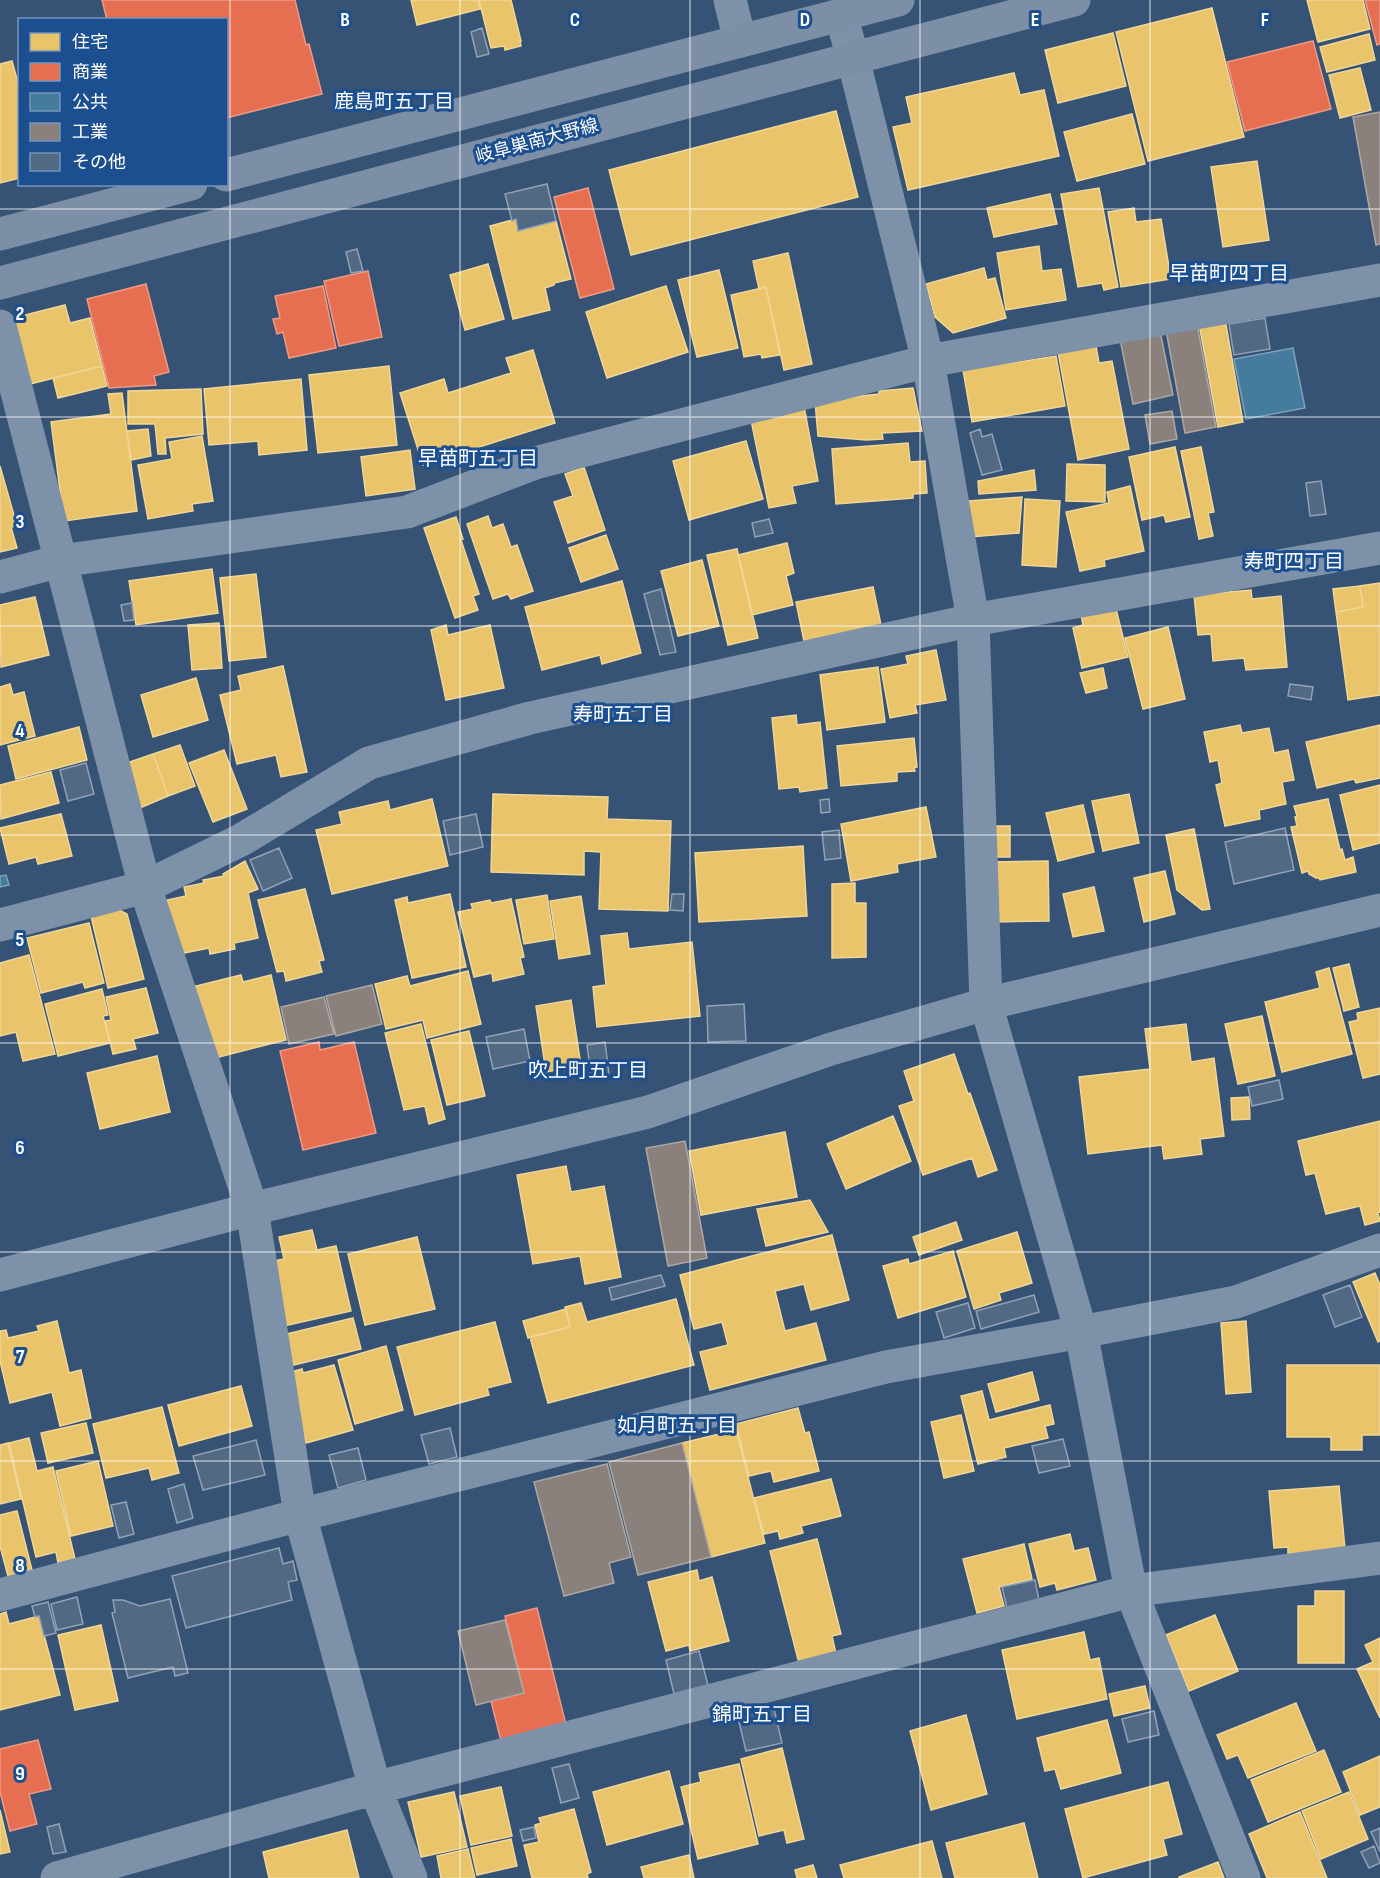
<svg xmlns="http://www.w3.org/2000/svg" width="1380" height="1878" font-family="'Sofia Sans Condensed','Noto Sans JP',sans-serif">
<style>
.homes{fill:#e9c46a;stroke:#f0d697;stroke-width:1.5}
.shops{fill:#e76f51;stroke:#ee9a85;stroke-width:1.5}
.public{fill:#457b9d;stroke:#7da3ba;stroke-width:1.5}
.industry{fill:#8a817c;stroke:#ada7a3;stroke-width:1.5}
.building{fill:#526984;stroke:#92a2b6;stroke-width:1.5}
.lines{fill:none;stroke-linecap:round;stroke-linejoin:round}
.minor{stroke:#7d92a8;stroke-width:33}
.major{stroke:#7d8ea7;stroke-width:33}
.grid{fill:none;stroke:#fff;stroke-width:1.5;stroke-opacity:0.55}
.labels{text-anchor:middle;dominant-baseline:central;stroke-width:6;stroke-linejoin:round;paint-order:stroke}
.street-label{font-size:18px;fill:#fff;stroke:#1b4f8f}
.neighbourhood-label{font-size:20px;fill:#fff;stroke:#1b4f8f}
.grid-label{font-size:20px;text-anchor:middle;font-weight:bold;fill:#fff;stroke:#1b4f8f;stroke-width:6;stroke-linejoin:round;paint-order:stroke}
</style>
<rect width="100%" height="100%" fill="#365274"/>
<path class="homes" d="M411 0H478L480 9 417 25Z
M479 0H511L521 41H520L521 46 505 50 504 46 491 48Z
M1307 0H1363L1370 29 1318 42Z
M1212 8 1244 137 1148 161 1116 32Z
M1113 33 1126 86 1058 103 1045 50Z
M1369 34 1375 60 1327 72 1320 47Z
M12 61 20 90V178L0 183V64Z
M1360 68 1371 110 1340 118 1329 75Z
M1014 73 1020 95 1044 90 1059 156 908 190 893 127 912 123 906 97Z
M836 111 858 197 631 255 609 170Z
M1132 114 1145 164 1077 181 1064 132Z
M1257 161 1269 240 1223 247 1211 167Z
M1099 188 1118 287 1104 290 1102 283 1078 287 1061 194Z
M1050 194 1057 224 994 237 987 208Z
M1134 208 1136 222 1161 219 1171 279 1121 287 1108 212Z
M516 219 518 231 556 221 571 279 554 283V285L545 288 550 310 513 319 490 226Z
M1039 246 1042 271 1061 269 1066 300 1006 310 997 253Z
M788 253 812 364 784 370 766 287 759 289 753 261Z
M488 264 504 319 465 330 450 275Z
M984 268 987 280 995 278 1006 318 953 333 935 317 926 284Z
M719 270 738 348 697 357 678 280Z
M666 286 688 352 607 378 586 312Z
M766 287 780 355 762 358 761 354 744 357 731 295Z
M65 305 70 323 90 318 102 366 26 385 9 319Z
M1225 319 1243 422 1218 427 1199 324Z
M1096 346 1099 363 1112 361 1129 449 1078 460 1058 352Z
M533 350 555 423 423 465 400 393 444 379 448 393 511 373 506 358Z
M1003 355 1004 364 1056 356 1065 406 972 422 962 364Z
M102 366 107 386 58 398 53 378Z
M389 366 397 445 318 453 309 375Z
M301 379 307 450 259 455 258 441 209 445 204 389Z
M913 388 922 431 882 433 883 439 866 440 818 436 815 401 879 394V391Z
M201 389 203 434 165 438 166 454H158L155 424H128V391Z
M122 393 137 511 64 521 51 422 111 414 108 394Z
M803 401 818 481 792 486 796 503 769 508 751 420Z
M148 429 151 456 131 460 127 431Z
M202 436 213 501 192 504 193 511 148 519 138 465 172 459 169 442Z
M746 441 763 499 689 520 673 461Z
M908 443 910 462 925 461 927 493 913 494V498L836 504 832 449Z
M1175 447 1190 517 1166 522 1164 515 1142 520 1129 457Z
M1201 447 1214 512 1208 513 1213 536 1199 539 1181 451Z
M410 450 415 489 366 496 361 457Z
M1067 464 1105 465V502L1066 501Z
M0 466 17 526 11 527 17 548 0 552Z
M584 467 605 530 568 543 554 502 573 496 565 474Z
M1034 470 1036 490 979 494 978 481Z
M1130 486 1144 551 1104 560 1105 566 1080 571 1066 512 1109 503 1107 492Z
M1022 497 1019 533 970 537 969 501Z
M1025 499 1060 501 1056 567 1022 565Z
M488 516 492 528 503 524 511 547 517 545 533 591 511 599 508 594 493 599 467 524Z
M456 517 463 539 461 540 479 594 473 596 478 610 455 618 424 528Z
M606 535 618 569 581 582 569 548Z
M787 543 794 573 786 576 793 605 752 615 738 555Z
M737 549 758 638 728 645 707 555Z
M702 560 719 626 678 636 661 571Z
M212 569 218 613 136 625 129 581Z
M256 574 266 657 229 661 220 578Z
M622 581 641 653 602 664 600 655 542 670 525 607Z
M1380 583V695L1348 700 1336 612 1363 607 1360 586Z
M1360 586 1363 607 1336 612 1333 589Z
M873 587 881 625 804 641 796 602Z
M1251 590 1252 599 1281 596 1287 667 1246 670 1244 658 1213 661 1211 634 1198 635 1194 595Z
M35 597 49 655 1 667 0 605Z
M1114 601 1128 657 1082 668 1073 628 1083 625 1080 609Z
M219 623 222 668 192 670 188 625Z
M446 625 448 635 490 625 504 688 446 700 431 630Z
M1168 627 1185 699 1143 709 1125 638Z
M936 650 946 700 915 705 917 713 890 718 881 669 908 664 906 656Z
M283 666 307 772 281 777 276 755 237 764 220 695 241 690 238 676Z
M878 667 885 722 827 730 820 675Z
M1103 668 1107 688 1086 693 1080 673Z
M196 678 208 720 153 737 141 695Z
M10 684 13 695 24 692 35 736 0 745V687Z
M796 715 797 725 820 722 827 788 800 792 799 787 779 789 772 718Z
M1240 725 1242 733 1269 728 1274 753 1288 750 1294 780 1282 782 1286 804 1259 810 1260 819 1225 826 1216 785 1222 783 1218 760 1210 762 1204 732Z
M1380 725V778L1356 783 1354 779 1317 788 1306 742Z
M79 727 87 760 16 779 8 746Z
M914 738 917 767 914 768 915 771 897 772V781L841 786 837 746Z
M180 745 195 786 168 796 153 754Z
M224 750 247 809 213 822 189 763Z
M153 754 168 796 140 808 124 764Z
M51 772 59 803 1 819 0 785Z
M1380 785V843L1353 850 1340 795Z
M493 794 608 797 607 819 671 821 668 911 599 909 601 852 584 851V875L491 872Z
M1129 794 1139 843 1103 851 1092 801Z
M432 799 448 866 332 894 316 830 342 824 339 812 388 801 390 810Z
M1328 799 1340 850 1342 849 1345 860 1353 857 1356 872 1320 880 1319 878H1316L1309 874 1308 871 1302 873 1291 827 1297 826 1295 817 1297 816 1294 806Z
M1083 805 1094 852 1058 861 1046 813Z
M926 807 936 857 897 864 898 872 851 881 841 824Z
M61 814 72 856 38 864 36 857 9 864 0 828Z
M990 826H1010V857H991Z
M1194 829 1210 909 1202 910 1177 890 1166 835Z
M803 846 807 916 699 922 695 853Z
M245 861 258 889 248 893 258 938 234 943 235 949 210 954 209 948 179 954 167 900 186 896 184 887 204 883 203 880 224 876 223 874Z
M1048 861 1049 921 994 922 991 862Z
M1165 871 1175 914 1144 922 1134 878Z
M855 883V903H866V957L832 958V884Z
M1094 887 1104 931 1073 937 1063 894Z
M305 889 324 960 319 961 322 972 286 981 284 971 277 972 258 900Z
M450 894 466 967 412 978 395 900 407 897 408 903Z
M547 895 554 939 524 944 516 900Z
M581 896 590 954 559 959 550 901Z
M511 899 524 957 520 958 524 974 493 981 492 973 474 977 458 912 473 909 471 904 490 900 491 903Z
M111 906 127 914 144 979 108 988 90 912Z
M89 923 104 983 85 988 83 982 41 993 27 938Z
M627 933 629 949 692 942 700 1016 597 1027 593 987 606 985 601 936Z
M29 955 55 1054 23 1061 16 1032 0 1036V963Z
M1349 964 1359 1007 1344 1011 1333 968Z
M1329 968 1352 1054 1282 1072 1265 1002 1320 988 1316 972Z
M468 971 481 1024 427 1038 423 1020 386 1029 375 984 407 976 410 986Z
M241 975 243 982 271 975 286 1040 207 1060 188 988Z
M146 988 158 1033 133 1039 136 1049 113 1054 105 1021 111 1020 106 997Z
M102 989 108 1015 103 1016 110 1043 58 1056 45 1004Z
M571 1000 581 1066 546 1072 536 1006Z
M1380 1008V1074L1363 1078 1349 1022 1358 1020 1357 1013Z
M1262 1016 1275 1076 1238 1084 1225 1024Z
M421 1024 445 1119 429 1124 425 1106 404 1110 385 1033Z
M1186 1024 1191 1062 1214 1058 1224 1136 1200 1139 1202 1154 1164 1159 1162 1145 1088 1154 1079 1077 1150 1069 1145 1029Z
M469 1031 485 1096 447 1105 431 1040Z
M954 1054 968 1094 970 1093 997 1170 978 1177 972 1158 923 1175 899 1106 914 1101 904 1071Z
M157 1056 170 1112 100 1129 87 1073Z
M1249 1097 1250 1119 1232 1120 1231 1098Z
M893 1116 911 1161 846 1189 827 1144Z
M1380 1121V1212L1378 1213 1380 1221 1365 1225 1360 1206 1326 1214 1315 1173 1306 1175 1298 1141Z
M785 1132 797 1197 701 1215 689 1151Z
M566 1166 571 1192 604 1186 621 1277 585 1284 580 1256 533 1264 517 1175Z
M810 1200 828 1232 766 1246 757 1209Z
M956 1222 962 1240 919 1255 913 1237Z
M312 1230 317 1250 336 1246 351 1311 279 1327 264 1263 284 1259 279 1237Z
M1017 1232 1032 1283 999 1293 1001 1300 974 1309 957 1251Z
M832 1235 849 1300 811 1310 804 1284 775 1291 785 1331 816 1323 826 1360 710 1390 700 1352 728 1345 722 1322 694 1329 680 1275Z
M417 1237 435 1309 365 1325 348 1254Z
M953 1251 966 1297 898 1318 883 1266 908 1259 909 1264Z
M1375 1273 1380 1285V1341L1378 1342 1353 1282Z
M676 1299 694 1365 548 1403 530 1337 570 1327 565 1307 581 1303 587 1322Z
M566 1309 570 1327 528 1338 523 1321Z
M353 1318 361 1349 285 1367 278 1336Z
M57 1321 69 1373 81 1370 91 1418 60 1426 52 1392 10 1403 0 1361V1331L6 1330 8 1338 39 1331 37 1326Z
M1246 1321 1251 1392 1226 1394 1221 1323Z
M495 1322 511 1382 487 1388 489 1395 415 1415 397 1347Z
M386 1346 403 1410 355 1424 338 1360Z
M334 1365 353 1430 306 1443 287 1373 302 1369 303 1373Z
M1287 1365H1380V1435H1362V1450H1331V1437H1287Z
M1032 1372 1039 1400 996 1412 988 1384Z
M241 1386 252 1426 179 1446 168 1405Z
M982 1391 989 1420 1050 1405 1054 1424 1045 1426 1048 1438 1004 1448 1006 1457 978 1464 961 1396Z
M162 1407 179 1473 152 1480 149 1468 106 1478 93 1424Z
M798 1408 805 1433 809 1432 819 1471 774 1482 771 1471 749 1476 736 1424Z
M961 1415 974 1471 944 1478 931 1422Z
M86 1423 93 1453 48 1463 41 1433Z
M736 1430 765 1543 711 1557 682 1443Z
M29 1438 37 1471 53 1467 75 1559 58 1563 56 1552 36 1557 9 1443Z
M8 1443 21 1499 0 1504V1445Z
M98 1461 113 1526 71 1536 56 1471Z
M831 1479 841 1516 801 1526 803 1533 780 1539 778 1531 764 1534 754 1498Z
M1339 1486 1345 1549 1288 1554V1547L1274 1548 1269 1491Z
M17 1511 32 1570 8 1576 0 1546V1515Z
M1070 1534 1074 1551 1088 1548 1096 1580 1057 1590 1055 1583 1040 1587 1029 1544Z
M817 1539 841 1634 832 1636 836 1654 799 1663 770 1551Z
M1024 1544 1032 1579 999 1587 1004 1606 977 1613 963 1559Z
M697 1570 699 1581 712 1577 729 1641 690 1651 689 1645 666 1651 648 1582Z
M1315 1591H1344V1663H1298V1606H1315Z
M6 1612 9 1624 39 1616 60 1695 0 1710V1614Z
M1215 1615 1238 1671 1189 1691 1166 1635Z
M101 1625 118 1701 75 1710 58 1635Z
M1084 1632 1090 1660 1099 1658 1107 1699 1017 1719 1002 1650Z
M1380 1638V1718L1357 1669 1373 1662 1365 1645Z
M1145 1686 1150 1708 1114 1716 1109 1694Z
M1296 1703 1316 1751 1248 1778 1238 1755 1227 1759 1217 1735Z
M966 1715 987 1794 931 1810 910 1731Z
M1107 1720 1121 1773 1061 1789 1055 1769 1045 1771 1037 1738Z
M782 1748 804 1839 787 1843 784 1830 759 1836 741 1759Z
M1324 1750 1341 1792 1268 1822 1251 1780Z
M1380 1756V1807L1360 1815 1343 1772Z
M739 1764 758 1844 698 1859 681 1787 701 1782 699 1773Z
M669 1771 683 1824 607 1845 593 1792Z
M1168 1782 1182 1834 1163 1839 1167 1855 1083 1878 1065 1809Z
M501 1787 512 1836 471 1845 460 1796Z
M454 1792 467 1847 421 1857 408 1802Z
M1349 1792 1368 1839 1321 1859 1302 1811Z
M574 1809 591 1872 587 1874 588 1878H532L524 1845 539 1842 535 1825 541 1823 539 1818Z
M0 1810 10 1852 0 1854Z
M1300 1812 1327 1878H1267L1249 1834Z
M1024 1823 1038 1878H955L946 1843Z
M347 1830 359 1878H269L263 1852Z
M511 1839 517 1866 477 1875 471 1848Z
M932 1841 942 1878H844L840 1865Z
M468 1849 475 1878H441L437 1856Z
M689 1855 694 1878H644L641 1867Z
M1218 1862 1224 1878H1179V1877Z
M813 1865 817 1878H797L795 1870Z"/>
<path class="shops" d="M102 0H295L306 45 309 44 322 94 226 118V20H107Z
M1365 0H1380V44L1377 45Z
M1313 41 1331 109 1245 131 1227 62Z
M588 188 614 289 580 298 554 197Z
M368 271 382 337 339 346 324 281Z
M146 284 169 372 154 376 156 385 109 388 87 299Z
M323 286 336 348 289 358 283 332 277 334 273 319 280 318 275 296Z
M319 1042 320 1050 354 1042 376 1133 303 1150 280 1051Z
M537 1608 566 1725 501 1741 491 1701 524 1693 505 1616Z
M38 1740 51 1789 29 1794 37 1824 10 1831 0 1792V1749Z"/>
<path class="public" d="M1293 348 1305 408 1246 419 1234 359Z
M6 875 9 885 0 887V876Z"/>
<path class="industry" d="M1380 112V244L1376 245 1353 117Z
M1197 324 1216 427 1185 433 1166 330Z
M1160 331 1173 395 1133 404 1120 339Z
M1172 411 1177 439 1150 444 1145 415Z
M372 985 382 1024 336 1036 326 996Z
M324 997 334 1034 289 1044 281 1007Z
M685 1141 707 1258 668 1266 646 1148Z
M682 1443 711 1557 638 1575 609 1462Z
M607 1464 631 1557 609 1563 614 1583 564 1596 534 1482Z
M505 1620 524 1693 476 1705 458 1631Z"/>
<path class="building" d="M482 28 489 54 477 57 471 32Z
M547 184 556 221 518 231 516 219 512 221 505 194Z
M357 249 363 271 351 273 346 252Z
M1265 318 1270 349 1234 355 1229 324Z
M980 429 982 437 992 434 1002 470 982 475 970 433Z
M1321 481 1326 514 1310 516 1306 483Z
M769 519 773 533 755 537 752 523Z
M661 589 676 652 660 655 644 594Z
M132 603 134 620 124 621 121 605Z
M1290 684 1313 687 1311 700 1288 696Z
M86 763 94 794 68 801 60 770Z
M829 799 830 812 821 813 820 800Z
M476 814 483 847 450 855 443 821Z
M1285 828 1294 870 1234 884 1225 842Z
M839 830 841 858 825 860 822 832Z
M279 848 292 878 263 891 250 860Z
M672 894H684L683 911 670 910Z
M744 1004 746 1041 708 1042 707 1006Z
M524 1029 530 1061 493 1069 486 1037Z
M605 1042 609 1074 591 1076 587 1045Z
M1279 1080 1283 1099 1252 1106 1248 1087Z
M661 1275 665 1286 612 1300 609 1288Z
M1350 1285 1362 1317 1335 1327 1323 1295Z
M1034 1295 1039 1312 981 1329 976 1311Z
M968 1303 975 1328 944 1338 936 1312Z
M450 1428 457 1457 429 1464 421 1435Z
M1063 1439 1070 1466 1039 1473 1032 1446Z
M256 1440 265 1475 203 1490 193 1456Z
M358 1448 366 1480 338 1488 329 1455Z
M184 1484 193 1518 177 1523 168 1489Z
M126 1502 134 1534 119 1538 111 1505Z
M279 1548 283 1564 293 1561 297 1580 288 1582 292 1600 186 1628 172 1576Z
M1035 1580 1039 1601 1007 1608 1002 1587Z
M77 1597 83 1624 57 1630 51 1604Z
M170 1599 188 1673 175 1676 173 1667 128 1678 112 1613 115 1612 113 1600H123L140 1606Z
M48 1602 56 1633 44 1636 39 1616 35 1617 32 1606Z
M699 1651 708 1685 674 1694 666 1660Z
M774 1709 782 1743 746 1751 738 1718Z
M1154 1711 1159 1735 1128 1742 1122 1719Z
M569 1764 579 1798 561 1803 552 1768Z
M59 1824 66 1852 53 1854 47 1827Z
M534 1827 536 1838 523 1841 520 1830Z
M1380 1828V1852L1371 1832Z
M1374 1846 1380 1863 1369 1868 1361 1852Z"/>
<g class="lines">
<path class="minor" d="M730 0 740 41
M841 15 853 58 928 361 973 620 986 1004 1081 1332 1131 1591 1244 1878
M0 326 145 887 252 1209 300 1515 375 1788 411 1878
M0 577 60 561 407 512 535 463 928 361 1380 280
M0 925 145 887 241 840 369 763 530 718 973 620 1380 548
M0 1275 252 1209 648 1112 831 1049 986 1004 1380 910
M0 1595 300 1515 886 1367 1081 1332 1236 1302 1380 1250
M57 1878 375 1788 1131 1591 1380 1558"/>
<path class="major" d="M226 175 898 0
M0 234 191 184
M0 283 1074 0"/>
</g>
<path class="grid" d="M230 0V1878M460 0V1878M690 0V1878M920 0V1878M1150 0V1878M0 209H1380M0 417H1380M0 626H1380M0 835H1380M0 1043H1380M0 1252H1380M0 1461H1380M0 1669H1380"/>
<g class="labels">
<g class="street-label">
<text transform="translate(537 141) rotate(-15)">岐阜巣南大野線</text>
</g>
<g class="neighbourhood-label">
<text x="394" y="102">鹿島町五丁目</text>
<text x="1229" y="274">早苗町四丁目</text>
<text x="478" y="459">早苗町五丁目</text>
<text x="1294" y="562">寿町四丁目</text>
<text x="623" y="715">寿町五丁目</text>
<text x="588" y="1071">吹上町五丁目</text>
<text x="677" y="1426">如月町五丁目</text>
<text x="762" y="1715">錦町五丁目</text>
</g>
</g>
<g class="grid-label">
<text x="345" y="26">B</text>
<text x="575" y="26">C</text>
<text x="805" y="26">D</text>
<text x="1035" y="26">E</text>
<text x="1265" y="26">F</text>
<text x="20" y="320">2</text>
<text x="20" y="528">3</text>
<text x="20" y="737">4</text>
<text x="20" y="946">5</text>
<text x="20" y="1154">6</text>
<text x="20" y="1363">7</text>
<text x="20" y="1572">8</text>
<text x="20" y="1780">9</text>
</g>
<rect x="18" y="18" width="210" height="168" fill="#1b4f8f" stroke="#7695bc" stroke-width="1.5"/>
<rect x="30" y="33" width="30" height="18" fill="#e9c46a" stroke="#7695bc" stroke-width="1.5"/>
<text x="72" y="48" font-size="18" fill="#ffffff">住宅</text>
<rect x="30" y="63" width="30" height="18" fill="#e76f51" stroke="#7695bc" stroke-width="1.5"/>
<text x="72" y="78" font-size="18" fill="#ffffff">商業</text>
<rect x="30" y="93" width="30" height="18" fill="#457b9d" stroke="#7695bc" stroke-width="1.5"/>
<text x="72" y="108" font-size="18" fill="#ffffff">公共</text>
<rect x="30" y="123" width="30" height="18" fill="#8a817c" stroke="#7695bc" stroke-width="1.5"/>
<text x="72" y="138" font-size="18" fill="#ffffff">工業</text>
<rect x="30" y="153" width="30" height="18" fill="#526984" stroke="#7695bc" stroke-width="1.5"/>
<text x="72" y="168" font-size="18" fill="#ffffff">その他</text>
</svg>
